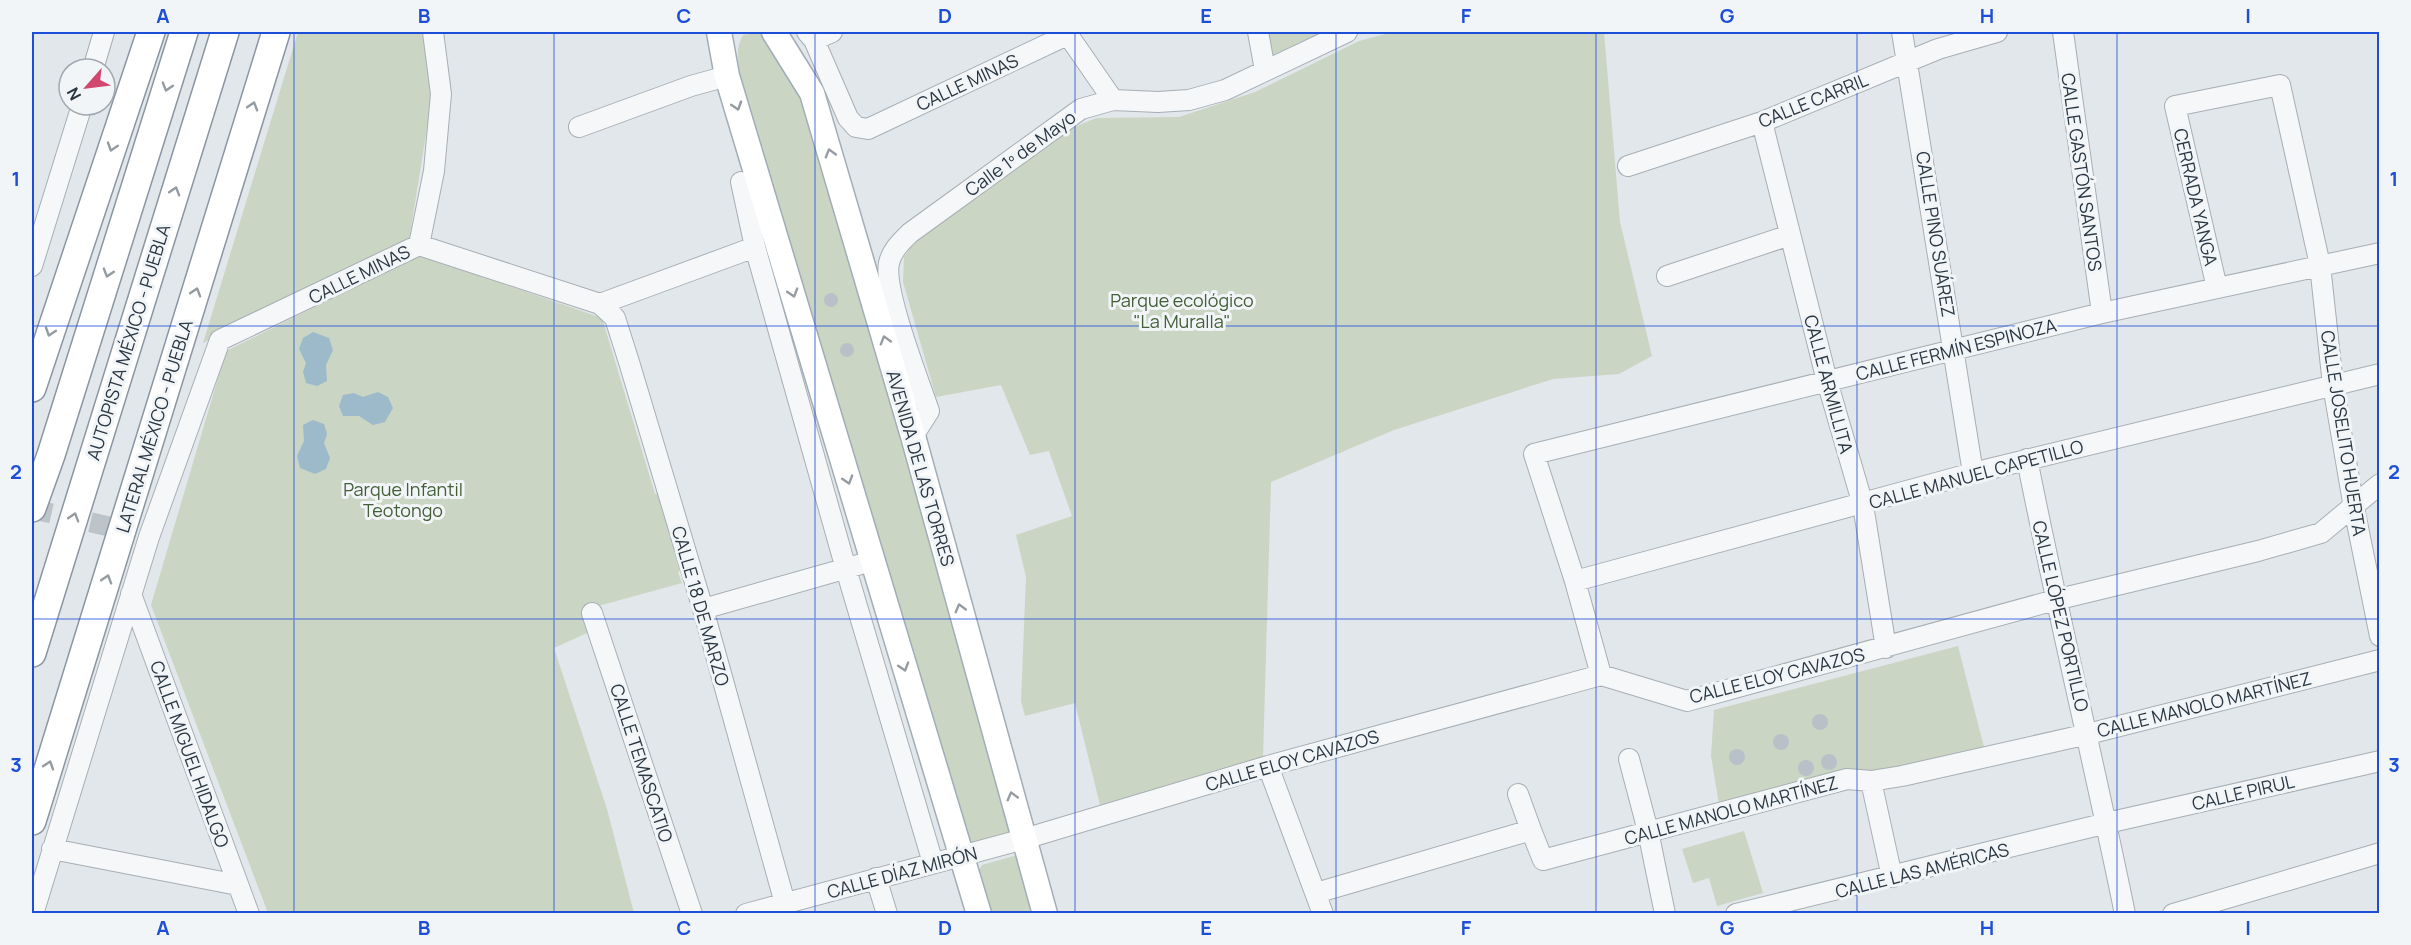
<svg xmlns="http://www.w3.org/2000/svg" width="2411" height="945" font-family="Manrope,sans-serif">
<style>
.green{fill:#cad5c3}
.water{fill:#9dbacb}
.building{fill:#b9c1c8}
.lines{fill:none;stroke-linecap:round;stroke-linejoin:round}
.minor-tunnel{stroke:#bdc4c9;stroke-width:20;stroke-dasharray:20 10;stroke-linecap:butt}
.minor-casing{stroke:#a7afb5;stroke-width:22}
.major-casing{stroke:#a1adb7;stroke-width:27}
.highway-casing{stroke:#8a96a2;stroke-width:30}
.minor{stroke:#f5f7f9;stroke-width:20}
.major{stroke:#fff;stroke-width:24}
.highway{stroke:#fff;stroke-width:27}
.oneway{stroke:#949ba1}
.grid{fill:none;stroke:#1d4ed8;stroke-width:1.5;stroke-opacity:0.55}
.labels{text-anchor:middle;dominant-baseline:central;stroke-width:6;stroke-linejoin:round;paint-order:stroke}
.street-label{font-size:18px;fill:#2a3743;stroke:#f2f5f8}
.park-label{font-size:18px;fill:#445f37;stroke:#f2f5f8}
.neatline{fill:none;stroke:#1d4ed8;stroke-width:2}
.grid-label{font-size:20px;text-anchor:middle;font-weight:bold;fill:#1d4ed8}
</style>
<rect width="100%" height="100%" fill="#e2e7eb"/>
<path class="green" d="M298 32H425L433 91 409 240 203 343Z
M762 32 804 94 1014 833 975 844 966 840 741 82C739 66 734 50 743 35Z
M1266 32H1326L1271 58Z
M1393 32H1604L1620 222 1652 356 1619 374 1553 379 1394 430 1271 482 1263 758 1100 805 1075 703 1025 716 1021 701 1026 577 1016 535 1072 516 1049 451 1030 455 1001 385 936 397 903 282 904 257 913 244 1059 134 1096 118 1179 117 1255 92 1359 41Z
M420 255 602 318 655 494 659 493 681 570 678 572 682 583 591 608 598 628 554 648 607 809 634 913H268L151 605 226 351Z
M1958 646 1984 747 1880 772 1851 769 1719 804 1711 756 1714 710Z
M1744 831 1763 893 1717 906 1709 878 1693 883 1682 849Z
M1014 856 1023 859 1039 913H988L976 874 982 865Z"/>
<path class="water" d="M313 332 329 338 333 350 326 365 327 381 317 386 306 383 303 372 306 363 299 349 303 338Z
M378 392 388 397 393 408 385 422 373 425 359 416H343L339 406 343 395 354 393 363 397Z
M313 420 324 424 327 434 324 443 330 458 326 469 315 474 300 468 297 456 304 441 303 425Z"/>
<path class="building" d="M824 300a7 7 0 1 1 14 0a7 7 0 1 1-14 0Z
M840 350a7 7 0 1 1 14 0a7 7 0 1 1-14 0Z
M1812 722a8 8 0 1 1 16 0a8 8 0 1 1-16 0Z
M1773 742a8 8 0 1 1 16 0a8 8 0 1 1-16 0Z
M1729 757a8 8 0 1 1 16 0a8 8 0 1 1-16 0Z
M1821 762a8 8 0 1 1 16 0a8 8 0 1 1-16 0Z
M1798 768a8 8 0 1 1 16 0a8 8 0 1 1-16 0Z"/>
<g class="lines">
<path class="minor-tunnel" d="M32 509 133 532"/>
<g class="minor-casing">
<path id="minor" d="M807 32 814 40 848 118 856 127 868 129 1067 35
M1066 32 1113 100
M1258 32 1265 70
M1902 32 1973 473
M2063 32 2102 313
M814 40 832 32
M93 69 104 32
M1762 122 1827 381 1863 505 1886 648
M579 127 691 86 727 76
M1628 166 1762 122 1938 49 1997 32
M741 182 755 247 846 569 933 863
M419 245 434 171 441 94 433 32
M32 266 82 105
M1667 276 1790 235
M2217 288 2175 106 2280 85 2320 265 2333 385 2354 508 2380 636
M600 304 615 318 629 362 703 609 788 914
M913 436 929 411C919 381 883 290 889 263 892 250 901 242 910 233L1081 109 1113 100 1158 102 1189 100 1225 90 1347 32
M2027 459C2057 611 2094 762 2125 914
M1575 581 1973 473 2380 374
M131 594 249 914
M703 609 872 561
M592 613 692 914
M1601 675 1575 581 1534 454 2102 313 2380 253
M1629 759 1648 831 1665 914
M1268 766 1323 914
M1871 781 1892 877
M1518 794 1531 830
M52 849 238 885
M876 878 887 914
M1316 893 1531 830 1543 860 1847 779 1871 781 1902 776 2088 734 2380 660
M33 914 149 537 220 340 419 245 600 304 755 247
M746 914 1024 839 1268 766 1601 675 1687 701 2055 600 2258 551 2321 533 2380 484
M1736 914 2107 823 2380 761
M2173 914 2380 853"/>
</g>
<g class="major-casing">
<path id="major" d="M719 32 727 76 979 914
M774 32 812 93 913 436 1045 914"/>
</g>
<g class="highway-casing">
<path id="highway" d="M32 388 151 32
M32 508 51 455 184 32
M32 653 225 32
M32 821 276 32"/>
</g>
<use href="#minor" class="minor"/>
<use href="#major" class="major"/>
<use href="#highway" class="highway"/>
</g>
<defs><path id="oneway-chevron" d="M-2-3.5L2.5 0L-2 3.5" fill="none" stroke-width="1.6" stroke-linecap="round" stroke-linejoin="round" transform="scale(1.5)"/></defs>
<g class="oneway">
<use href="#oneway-chevron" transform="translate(167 87) rotate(107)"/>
<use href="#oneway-chevron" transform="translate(253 106) rotate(-73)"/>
<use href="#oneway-chevron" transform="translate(737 106) rotate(72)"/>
<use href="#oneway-chevron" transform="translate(112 147) rotate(108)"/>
<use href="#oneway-chevron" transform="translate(830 153) rotate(-106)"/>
<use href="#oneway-chevron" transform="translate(175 191) rotate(-73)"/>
<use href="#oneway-chevron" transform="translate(108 273) rotate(107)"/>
<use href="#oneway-chevron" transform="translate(196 292) rotate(-73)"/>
<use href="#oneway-chevron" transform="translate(793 293) rotate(73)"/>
<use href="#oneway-chevron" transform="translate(50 332) rotate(108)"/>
<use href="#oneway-chevron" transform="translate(885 340) rotate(-106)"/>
<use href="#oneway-chevron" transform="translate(848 480) rotate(73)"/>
<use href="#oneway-chevron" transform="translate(74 517) rotate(-73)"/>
<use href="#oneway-chevron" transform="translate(107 579) rotate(-73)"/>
<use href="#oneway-chevron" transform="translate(960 608) rotate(-105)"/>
<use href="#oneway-chevron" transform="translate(904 667) rotate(73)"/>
<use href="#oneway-chevron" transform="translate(49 765) rotate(-72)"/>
<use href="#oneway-chevron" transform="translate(1012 796) rotate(-105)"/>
</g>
<path class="grid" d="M294 32V914M554 32V914M815 32V914M1075 32V914M1336 32V914M1596 32V914M1857 32V914M2117 32V914M32 326H2380M32 619H2380"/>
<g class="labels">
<g class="street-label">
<text transform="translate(967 82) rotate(-25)">CALLE MINAS</text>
<text transform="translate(1813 100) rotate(-22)">CALLE CARRIL</text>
<text transform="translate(1020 153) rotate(-36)">Calle 1º de Mayo</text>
<text transform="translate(2082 172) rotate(82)">CALLE GASTÓN SANTOS</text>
<text transform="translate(2196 197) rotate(77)">CERRADA YANGA</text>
<text transform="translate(1936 234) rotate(81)">CALLE PINO SUÁREZ</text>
<text transform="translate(359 274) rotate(-26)">CALLE MINAS</text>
<text transform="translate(128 342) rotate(-73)">AUTOPISTA MÉXICO - PUEBLA</text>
<text transform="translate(1956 349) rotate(-14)">CALLE FERMÍN ESPINOZA</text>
<text transform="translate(1829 384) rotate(75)">CALLE ARMILLITA</text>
<text transform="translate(154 426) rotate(-73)">LATERAL MÉXICO - PUEBLA</text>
<text transform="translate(2344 433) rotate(81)">CALLE JOSELITO HUERTA</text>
<text transform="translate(921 468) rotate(74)">AVENIDA DE LAS TORRES</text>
<text transform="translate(1976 474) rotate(-15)">CALLE MANUEL CAPETILLO</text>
<text transform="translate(701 606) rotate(74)">CALLE 18 DE MARZO</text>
<text transform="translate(2061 616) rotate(77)">CALLE LÓPEZ PORTILLO</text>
<text transform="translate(1777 675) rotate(-14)">CALLE ELOY CAVAZOS</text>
<text transform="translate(2204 704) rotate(-14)">CALLE MANOLO MARTÍNEZ</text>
<text transform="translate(190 754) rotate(70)">CALLE MIGUEL HIDALGO</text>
<text transform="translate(1292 760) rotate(-16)">CALLE ELOY CAVAZOS</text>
<text transform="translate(642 763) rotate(72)">CALLE TEMASCATIO</text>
<text transform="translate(2243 792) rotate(-13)">CALLE PIRUL</text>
<text transform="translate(1731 810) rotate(-15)">CALLE MANOLO MARTÍNEZ</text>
<text transform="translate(1922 870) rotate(-14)">CALLE LAS AMÉRICAS</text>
<text transform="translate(902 872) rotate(-15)">CALLE DÍAZ MIRÓN</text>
</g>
<g class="park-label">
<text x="1182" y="300">Parque ecológico<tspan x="1182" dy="21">"La Muralla"</tspan></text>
<text x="403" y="489">Parque Infantil<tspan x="403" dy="21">Teotongo</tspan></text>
</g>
</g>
<rect width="2411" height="945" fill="none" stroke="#f2f5f8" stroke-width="66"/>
<g transform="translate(87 87) rotate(242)"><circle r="28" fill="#f2f5f8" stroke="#a2a9b0" stroke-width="1.5"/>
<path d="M0-4.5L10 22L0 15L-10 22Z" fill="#d0486f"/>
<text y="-9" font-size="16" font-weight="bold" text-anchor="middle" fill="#2a3743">N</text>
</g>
<rect x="33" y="33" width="2345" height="879" class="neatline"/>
<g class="grid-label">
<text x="163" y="23">A</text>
<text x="424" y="23">B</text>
<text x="684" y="23">C</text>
<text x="945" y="23">D</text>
<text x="1206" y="23">E</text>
<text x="1466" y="23">F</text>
<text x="1727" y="23">G</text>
<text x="1987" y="23">H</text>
<text x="2248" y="23">I</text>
<text x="16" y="186">1</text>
<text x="2394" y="186">1</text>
<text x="16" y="479">2</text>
<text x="2394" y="479">2</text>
<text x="16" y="772">3</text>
<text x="2394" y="772">3</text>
<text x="163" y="935">A</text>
<text x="424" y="935">B</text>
<text x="684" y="935">C</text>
<text x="945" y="935">D</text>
<text x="1206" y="935">E</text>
<text x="1466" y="935">F</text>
<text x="1727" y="935">G</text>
<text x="1987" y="935">H</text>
<text x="2248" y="935">I</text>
</g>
</svg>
